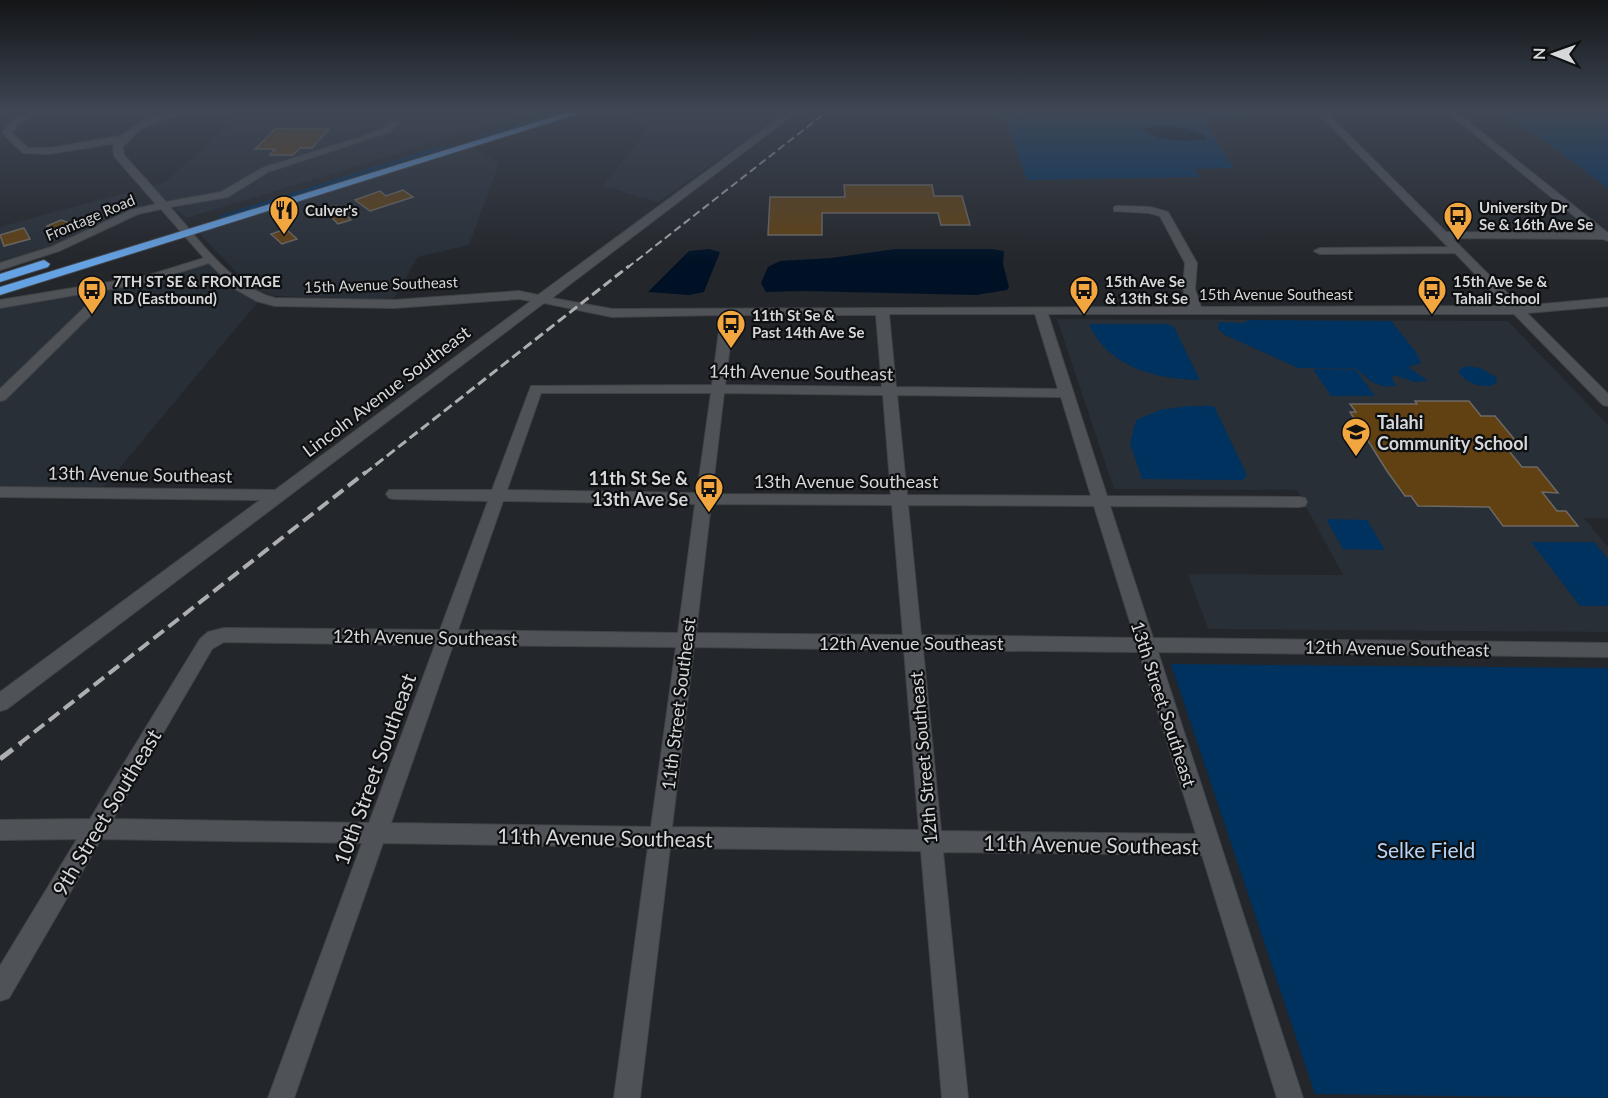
<svg xmlns="http://www.w3.org/2000/svg" width="1608" height="1098" font-family="Lato,sans-serif">
<style>
.built{fill:#282f37}
.green{fill:#003260}
.water{fill:#001125}
.building{fill:#614012;stroke:#6d6965;stroke-width:1.5}
.lines{fill:none;stroke-linecap:round;stroke-linejoin:round}
.minor-casing{stroke:#414346;stroke-width:2}
.highway-casing{stroke:#414346;stroke-width:2}
.minor{fill:#4f5357;fill-rule:evenodd}
.highway{fill:#65a2e4;fill-rule:evenodd}
.rail-far3{stroke:#acaeb1;stroke-width:2;stroke-dasharray:8 4;stroke-linecap:butt}
.rail-far2{stroke:#acaeb1;stroke-width:3;stroke-dasharray:10 4.5;stroke-linecap:butt}
.rail-far1{stroke:#acaeb1;stroke-width:4;stroke-dasharray:13 6;stroke-linecap:butt}
.rail{stroke:#acaeb1;stroke-width:5;stroke-dasharray:16 8;stroke-linecap:butt}
.labels{text-anchor:middle;dominant-baseline:central;stroke-width:4.5;stroke-linejoin:round;paint-order:stroke}
.far-poi-label{font-size:15px;font-weight:bold;fill:#d5d7d9;stroke:#0e0f11;text-anchor:start}
.far-street-label{font-size:15px;fill:#d5d7d9;stroke:#0e0f11}
.street-label{font-size:18px;fill:#d5d7d9;stroke:#0e0f11}
.poi-label{font-size:18px;font-weight:bold;fill:#d5d7d9;stroke:#0e0f11;text-anchor:start}
.near-street-label{font-size:21px;fill:#d5d7d9;stroke:#0e0f11}
.near-park-label{font-size:21px;fill:#b4d5f9;stroke:#0e0f11}
</style>
<rect width="100%" height="100%" fill="#23262a"/>
<path class="built" d="M246 110H539L187 218 147 187 165 182Z
M616 110H790L658 202 603 186 648 129Z
M473 147 499 163 469 245 418 257 393 300 275 296 259 291 248 285 199 233Z
M128 192 146 211 77 242 0 266V227Z
M209 263 227 284 257 303 104 487 0 488V305L133 285Z
M1057 319 1508 321 1608 425V518H1584L1608 547V632L1208 629 1188 574 1343 575 1297 490 1114 489Z"/>
<path class="green" d="M564 110H577L475 139 483 134Z
M1003 110H1250L1228 117 1204 120 1234 168 1194 169 1200 177 1027 180Z
M1502 110H1608V188Z
M458 144 222 219 219 216 438 147Z
M1250 320 1391 321 1416 352 1421 363 1408 367 1428 381 1415 382 1394 375 1392 378 1396 386C1380 389 1368 381 1357 369L1298 368 1225 335 1218 329 1219 322 1243 323Z
M1089 324H1167L1174 327 1200 380C1158 380 1107 367 1089 324Z
M1468 366 1480 368 1496 377 1497 383C1485 390 1466 384 1459 372L1460 369Z
M1313 369 1356 370 1375 396H1331Z
M1188 406H1214L1247 475 1243 480 1142 479 1130 443 1136 420 1160 410Z
M1326 519 1367 520 1385 550 1343 549Z
M1531 542H1594L1608 559V606H1580Z
M1171 664 1608 668V1098L1315 1094Z"/>
<path class="water" d="M1161 126 1186 128 1206 136 1205 140H1200C1183 141 1156 143 1144 129Z
M709 249 720 252 704 292 689 295 648 292 689 251Z
M895 249H992L1004 251 1003 264 1009 287 1007 290 976 295 803 291 766 292 761 283 768 267 780 261 831 258Z"/>
<path class="building" d="M276 128 293 129H329L312 148H300L293 155H270L275 149H255Z
M844 185H932L934 196H962L970 225H941L938 213H822V235H768L770 197H845Z
M403 190 413 197 370 211 355 200 380 191 386 196Z
M336 206 351 220 338 224 323 209Z
M61 220 79 226 65 232 47 226Z
M24 228 30 239 4 246 0 235Z
M286 229 297 239 282 244 271 234Z
M1415 401H1469L1481 416H1495L1515 440H1500L1522 467H1537L1558 493 1542 492 1557 511H1566L1578 526H1503L1489 507 1418 506 1411 496H1405L1387 471 1350 412H1356L1350 404H1417Z"/>
<g class="lines">
<g class="minor-casing">
<path id="minor" d="M32 110H42L20 123 12 133 28 148H50L120 136 145 120 178 110H191L142 128 123 146 124 155 166 202 221 192 262 168 364 136 384 128 390 122H396L398 124 390 132 268 172 228 197 170 207C200 240 231 287 275 298L394 300 519 291 538 295 790 110H799L552 298 612 309 1188 307 1183 289 1185 263 1160 216 1149 213 1114 211V207L1118 206 1150 207 1168 212 1197 263 1195 289 1201 307 1506 306 1455 253 1320 254 1314 251 1320 248 1448 247 1315 110H1324L1446 232 1595 233 1445 110H1454L1608 233V241L1603 239 1452 238 1520 306 1608 298V306L1527 313 1608 394V406L1603 405 1514 314H1048L1107 496 1299 497 1305 498 1307 502 1305 506 1299 507 1110 506 1153 638 1608 643V657L1158 652 1303 1098H1277L1202 855 943 852 968 1098H942L921 851 670 848 640 1098H614L648 847 383 843 294 1098H268L362 843 101 839 9 998 0 1001V966L77 839 0 840V820L90 819 200 639 208 632 224 628 440 630 488 501 394 499 389 498 386 494 389 490H492L531 386 712 385 721 315 612 317 544 303 7 709 0 711V692L260 500 0 497V487L275 490 531 301 519 299 394 308 275 306 256 301 235 289 209 263 152 281 106 290 93 313 5 400 0 401V389L84 308 93 292 0 308V300L146 276 204 258 161 209 138 214 59 251 0 270V263L51 247 131 210 156 204 114 156 113 146 116 143 50 154 23 153 2 133 14 119ZM889 314H1035L1058 389 896 387ZM734 315H876L882 387 725 385ZM541 393H711L697 493 507 490ZM724 393 883 395 891 495 712 494ZM897 395 1061 397 1091 496 907 495ZM503 501 695 504 678 633 458 630ZM711 504 892 505 903 635 696 633ZM908 505 1094 506 1135 638 921 635ZM224 642 435 645 369 823 113 819 212 649ZM453 645 676 647 651 827 391 823ZM694 647 904 650 919 830 672 827ZM923 650 1139 652 1196 834 941 831Z"/>
</g>
<g class="highway-casing">
<path id="highway" d="M576 110H590L0 295V287Z
M44 260 50 264 48 267 0 282V274Z"/>
</g>
<use href="#minor" class="minor"/>
<use href="#highway" class="highway"/>
<path class="rail-far3" d="M627 268 829 110"/>
<path class="rail-far2" d="M364 474 629 266"/>
<path class="rail-far1" d="M19 744 366 472"/>
<path class="rail" d="M0 759 21 743"/>
</g>
<linearGradient id="sky" x2="0" y2="1"><stop stop-color="#131517"/><stop offset="0.42" stop-color="#3f4755"/><stop offset="1" stop-color="#3f4755" stop-opacity="0"/></linearGradient>
<rect width="1608" height="264" fill="url(#sky)"/>
<defs>
<g id="restaurant-pin" transform="scale(1.5)"><path d="M0 17L-7.5 6A9.5 9.5 0 1 1 7.5 6Z" fill="#f1a640" stroke="#0e0f11"/><path d="M-5-6h1v4h1v-4h1v4h1v-4h1v5L-1.5 .5V6h-2V.5L-5-1ZM5-6V6H3V1.5H1.5Q1.5-4 5-6Z" fill="#111"/></g>
<g id="bus-pin" transform="scale(1.5)"><path d="M0 17L-7.5 6A9.5 9.5 0 1 1 7.5 6Z" fill="#f1a640" stroke="#0e0f11"/><path d="M-5-6H5V4H4V6H2V4H-2V6H-4V4H-5ZM-3.5-4V0h7V-4ZM-3.5 1.2v1.5H-2V1.2ZM2 1.2v1.5H3.5V1.2Z" fill="#111"/></g>
<g id="school-pin" transform="scale(1.5)"><path d="M0 17L-7.5 6A9.5 9.5 0 1 1 7.5 6Z" fill="#f1a640" stroke="#0e0f11"/><path d="M0-5L7-2L0 1L-7-2ZM-4 1L0 2.5L4 1V4Q0 6-4 4Z" fill="#111"/></g>
</defs>
<g fill-rule="evenodd">
<use href="#restaurant-pin" x="284" y="210"/>
<use href="#bus-pin" x="1458" y="216"/>
<use href="#bus-pin" x="92" y="290"/>
<use href="#bus-pin" x="1084" y="290"/>
<use href="#bus-pin" x="1432" y="290"/>
<use href="#bus-pin" x="731" y="324"/>
<use href="#school-pin" x="1356" y="432"/>
<use href="#bus-pin" x="709" y="488"/>
</g>
<g class="labels">
<g class="far-poi-label">
<text x="1479" y="207">University Dr<tspan x="1479" dy="17">Se &amp; 16th Ave Se</tspan></text>
<text x="305" y="210">Culver's</text>
<text x="113" y="281">7TH ST SE &amp; FRONTAGE<tspan x="113" dy="17">RD (Eastbound)</tspan></text>
<text x="1105" y="281">15th Ave Se<tspan x="1105" dy="17">&amp; 13th St Se</tspan></text>
<text x="1453" y="281">15th Ave Se &amp;<tspan x="1453" dy="17">Tahali School</tspan></text>
<text x="752" y="315">11th St Se &amp;<tspan x="752" dy="17">Past 14th Ave Se</tspan></text>
</g>
<g class="far-street-label">
<text transform="translate(90 217) rotate(-23)">Frontage Road</text>
<text transform="translate(381 284) rotate(-2)">15th Avenue Southeast</text>
<text x="1276" y="294">15th Avenue Southeast</text>
</g>
<g class="street-label">
<text transform="translate(801 372) rotate(1)">14th Avenue Southeast</text>
<text transform="translate(386 391) rotate(-37)">Lincoln Avenue Southeast</text>
<text transform="translate(140 474) rotate(1)">13th Avenue Southeast</text>
<text x="846" y="481">13th Avenue Southeast</text>
<text transform="translate(425 637) rotate(1)">12th Avenue Southeast</text>
<text x="911" y="643">12th Avenue Southeast</text>
<text transform="translate(1397 648) rotate(1)">12th Avenue Southeast</text>
<text transform="translate(678 704) rotate(-83)">11th Street Southeast</text>
<text transform="translate(1164 704) rotate(72)">13th Street Southeast</text>
<text transform="translate(923 758) rotate(-95)">12th Street Southeast</text>
</g>
<g class="poi-label">
<text x="1377" y="422">Talahi<tspan x="1377" dy="21">Community School</tspan></text>
<text x="688" y="478" text-anchor="end">11th St Se &amp;<tspan x="688" dy="21">13th Ave Se</tspan></text>
</g>
<g class="near-street-label">
<text transform="translate(374 769) rotate(-70)">10th Street Southeast</text>
<text transform="translate(106 812) rotate(-59)">9th Street Southeast</text>
<text transform="translate(605 837) rotate(1)">11th Avenue Southeast</text>
<text transform="translate(1091 844) rotate(1)">11th Avenue Southeast</text>
</g>
<g class="near-park-label">
<text x="1426" y="849">Selke Field</text>
</g>
</g>
<g transform="translate(1554 54) rotate(271)" stroke="#0e0f11" stroke-width="4.5" paint-order="stroke">
<path d="M0-4.5L10 22L0 15L-10 22Z" fill="#d5d7d9"/>
<text y="-9" font-size="16" font-weight="bold" text-anchor="middle" fill="#d5d7d9">N</text>
</g>
</svg>
